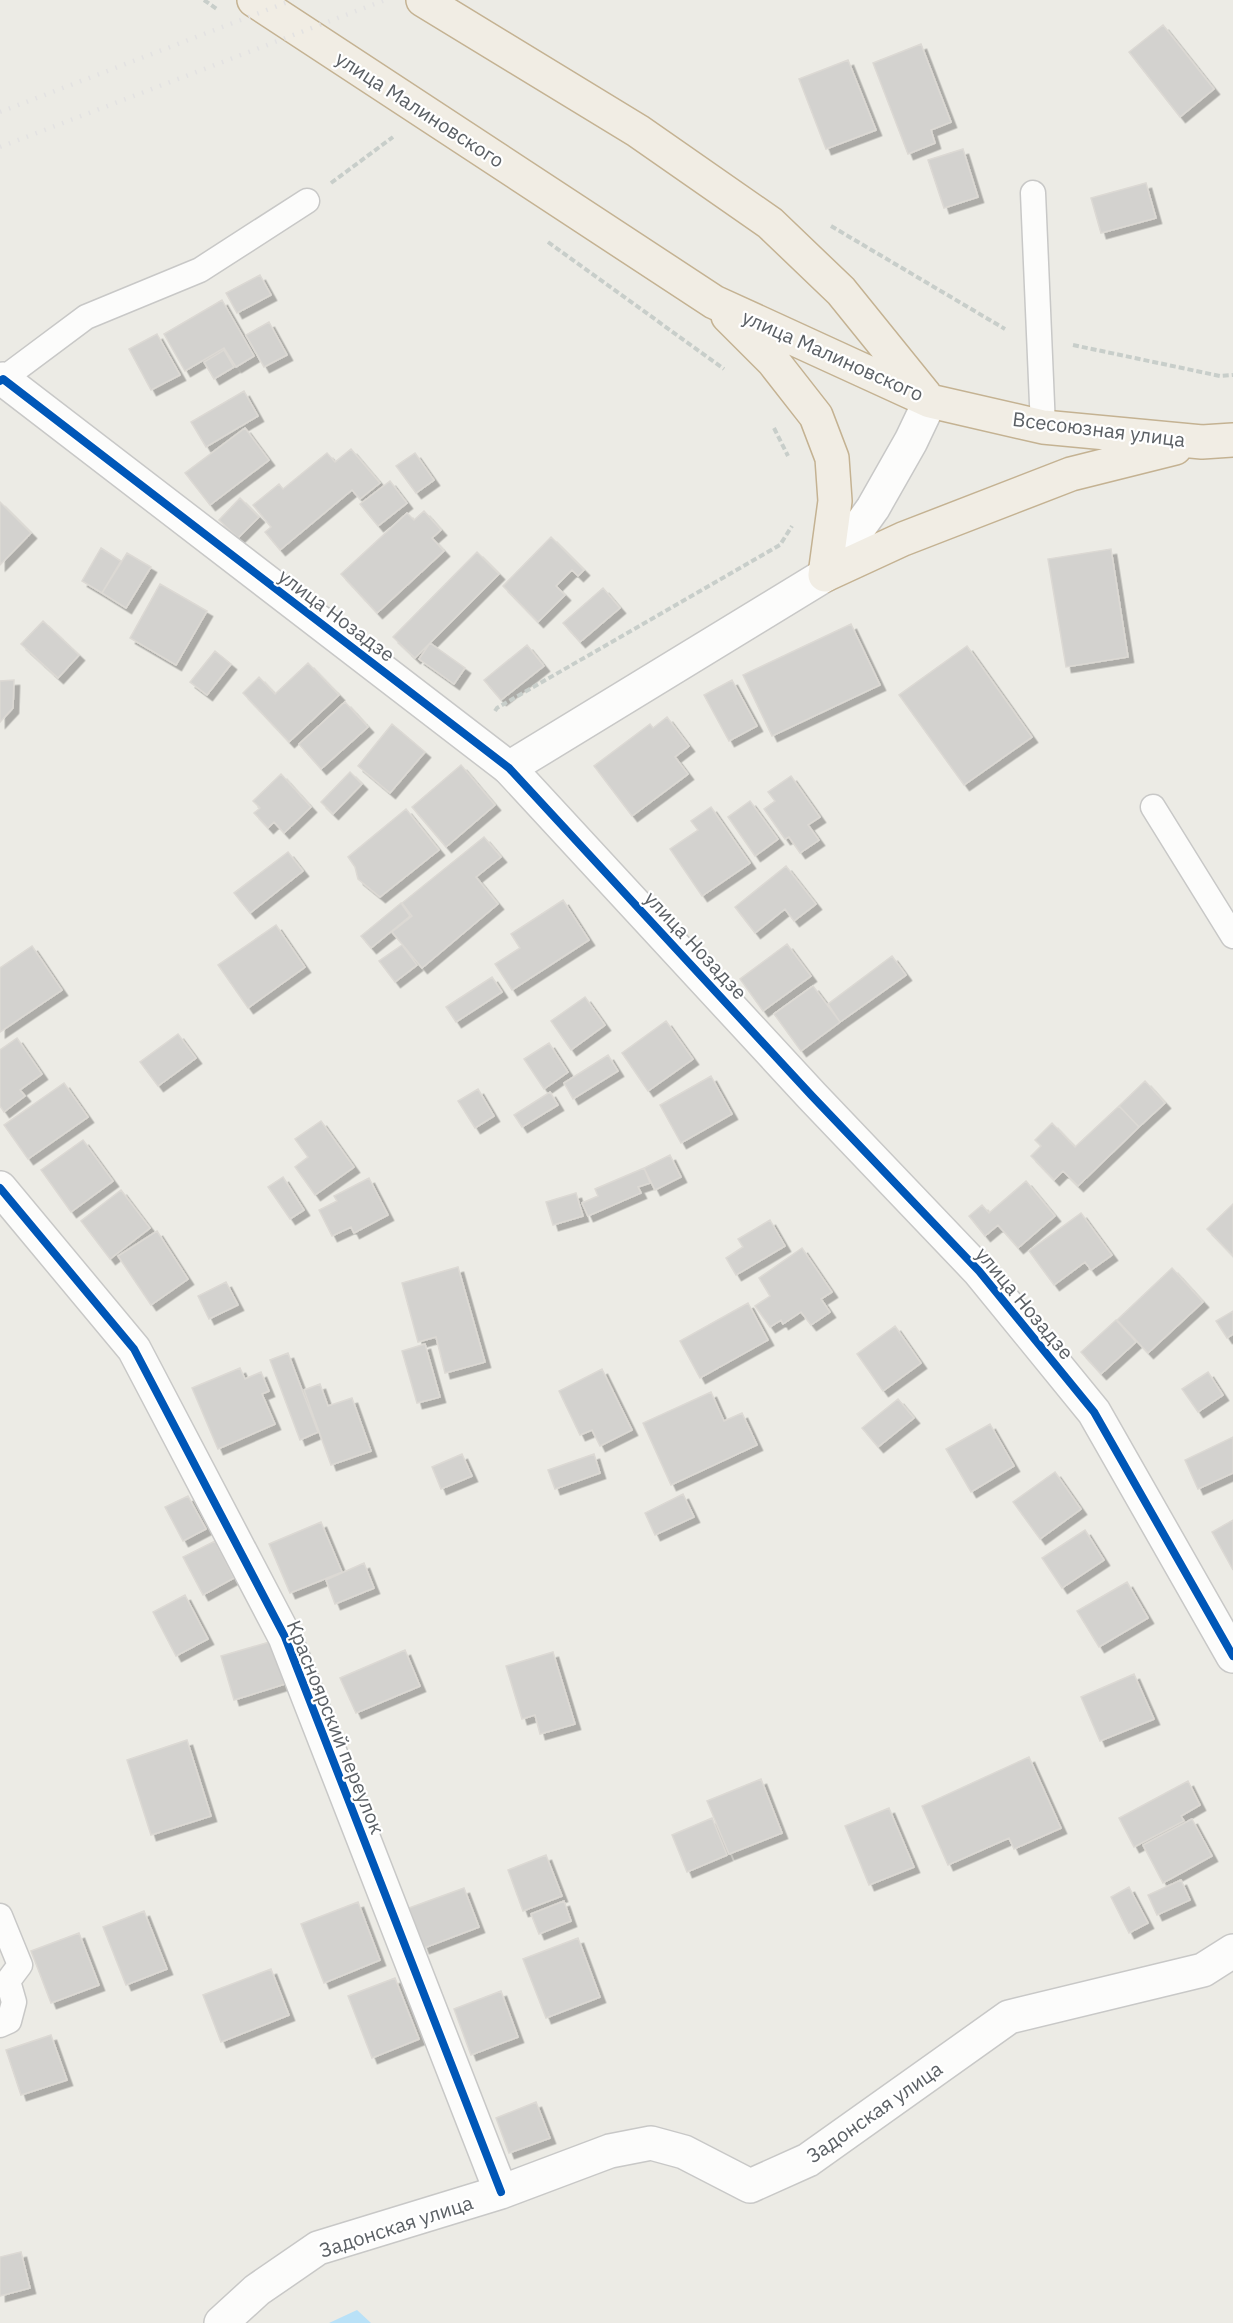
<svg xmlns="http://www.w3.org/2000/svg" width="1233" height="2323" font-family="'IBM Plex Sans',sans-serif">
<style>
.water{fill:#b9e1f7}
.building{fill:#d3d2cf;stroke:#dcd9d4;stroke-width:1.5;filter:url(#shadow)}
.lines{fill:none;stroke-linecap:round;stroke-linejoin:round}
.service-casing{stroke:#c8c8c7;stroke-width:27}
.minor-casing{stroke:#c8c8c7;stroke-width:36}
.tertiary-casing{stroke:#c8c8c7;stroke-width:36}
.trunk-casing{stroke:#c4b292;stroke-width:36}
.path{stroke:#c8ceca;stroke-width:4;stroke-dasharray:6 3;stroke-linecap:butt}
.service{stroke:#fcfcfb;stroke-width:24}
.minor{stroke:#fcfcfb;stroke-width:33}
.tertiary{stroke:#fcfcfb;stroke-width:33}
.trunk{stroke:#f1ede4;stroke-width:33}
.rail{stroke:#e3e2e2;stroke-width:4.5;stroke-dasharray:1.5 8;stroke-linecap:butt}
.cycleway-casing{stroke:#fff;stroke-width:11}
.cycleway{stroke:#0057b8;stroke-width:8}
.labels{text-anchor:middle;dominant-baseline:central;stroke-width:4.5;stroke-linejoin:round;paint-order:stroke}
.street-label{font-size:20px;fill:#5b6065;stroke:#fff}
</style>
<defs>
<filter id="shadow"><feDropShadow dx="5.5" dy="5.5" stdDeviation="0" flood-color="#0004"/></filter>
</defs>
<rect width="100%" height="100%" fill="#ecebe5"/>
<path class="water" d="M357 2310 371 2323H329Z"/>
<path class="building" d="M1163 25 1214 89 1180 117 1129 52Z
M921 44 951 122 931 130 935 143 908 154 873 63Z
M848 60 876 130 826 149 799 79Z
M963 149 978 197 944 208 928 160Z
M1146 183 1156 218 1101 233 1091 198Z
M260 275 271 295 237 313 226 293Z
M222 300 254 356 236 367 224 348 185 371 164 334Z
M269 322 287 355 264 367 246 335Z
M157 334 180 375 151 390 129 349Z
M224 350 234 367 214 379 204 362Z
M244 391 258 416 206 447 191 422Z
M245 428 269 460 210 505 185 473Z
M351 449 380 483 360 499 352 490 280 550 265 532 271 527 253 505 279 484 283 489 327 453 335 462Z
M415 453 434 480 416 493 396 466Z
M390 481 407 503 378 526 360 504Z
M240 498 259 517 238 538 219 520Z
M0 502 31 533 0 565Z
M424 511 441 530 432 538 444 551 377 613 341 574 407 513 414 520Z
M551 537 584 570 578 576 572 570 556 586 565 595 538 622 503 586Z
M101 548 121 561 102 593 82 581Z
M1111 549 1128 657 1066 667 1048 559Z
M477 552 499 574 415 658 393 637Z
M127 553 151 567 126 608 102 593Z
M160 584 207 611 176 665 130 638Z
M603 588 620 608 580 642 563 623Z
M43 621 79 655 58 678 21 644Z
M851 624 880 685 772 736 743 675Z
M430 643 465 668 454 684 419 659Z
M527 645 544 666 501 700 484 680Z
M967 646 1032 737 964 785 899 695Z
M215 651 231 664 207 695 190 682Z
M308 663 339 695 289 742 243 693 259 677 275 694Z
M14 680 13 708 0 722V681Z
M732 680 757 726 729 741 704 695Z
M345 702 368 727 321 769 299 744Z
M667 717 689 746 675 757 688 774 632 816 594 766 650 724 653 728Z
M392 724 425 752 390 793 358 766Z
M461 765 495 805 446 847 412 807Z
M350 772 362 784 333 814 321 802Z
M281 774 311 807 284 833 274 822 268 828 254 813 260 808 253 801Z
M791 776 820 817 808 825 819 840 800 853 789 837 785 839 764 809 775 801 768 792Z
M750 801 778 839 755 856 728 817Z
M711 807 750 863 702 896 670 849 698 830 691 821Z
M406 809 439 850 380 897 358 879 355 867 348 857Z
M484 837 501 857 476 877 498 904 422 968 392 932 412 916 402 903Z
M288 852 303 871 250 913 234 893Z
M786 866 816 904 794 921 785 909 755 933 735 907Z
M563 900 589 940 512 990 495 964 520 948 511 934Z
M401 903 410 916 371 948 361 936Z
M276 925 305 967 248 1008 218 965Z
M787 944 811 976 763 1011 740 979Z
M402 945 417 965 395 982 379 961Z
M32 946 62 990 0 1032V968Z
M892 956 906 975 840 1022 828 1004Z
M492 977 502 992 456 1022 446 1007Z
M813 986 840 1022 801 1051 774 1014Z
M585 997 605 1025 571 1050 551 1021Z
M666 1021 693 1059 648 1091 622 1053Z
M178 1034 196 1058 158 1086 140 1062Z
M17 1038 42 1074 20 1090 25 1096 4 1112 0 1106V1050Z
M549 1043 568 1072 544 1089 524 1059Z
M608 1055 618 1071 573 1099 564 1083Z
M711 1076 732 1114 681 1143 660 1105Z
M1145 1081 1165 1103 1139 1127 1119 1106Z
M64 1083 88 1117 28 1159 4 1125Z
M478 1089 494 1116 475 1128 458 1101Z
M550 1092 558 1105 522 1127 514 1115Z
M1119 1106 1139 1127 1078 1186 1063 1171 1054 1180 1031 1156 1041 1146 1035 1140 1052 1123 1075 1147Z
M321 1121 354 1167 315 1195 295 1167 308 1157 295 1139Z
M83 1140 113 1181 71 1212 41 1170Z
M670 1155 681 1177 655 1190 644 1168Z
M644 1168 650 1183 638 1187 641 1193 588 1216 582 1203 598 1196 595 1189Z
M283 1177 304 1210 290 1219 268 1187Z
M369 1178 388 1215 354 1233 351 1227 332 1236 319 1210 337 1201 334 1196Z
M1026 1181 1055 1216 1018 1248 998 1225 985 1236 969 1216 982 1205 989 1213Z
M121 1190 150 1228 110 1259 81 1221Z
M576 1193 583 1216 553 1225 546 1202Z
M1233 1204V1256L1207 1229Z
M1081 1213 1112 1255 1091 1270 1085 1262 1054 1285 1029 1251Z
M770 1220 785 1246 736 1275 726 1258 743 1247 738 1239Z
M157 1231 188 1279 151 1305 118 1256Z
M802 1248 832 1292 821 1299 830 1312 811 1325 801 1312 783 1324 781 1320 770 1327 755 1306 770 1296 759 1278Z
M458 1267 485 1362 445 1373 436 1337 418 1342 402 1283Z
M1172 1268 1203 1302 1148 1353 1117 1320Z
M226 1282 238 1305 209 1319 198 1296Z
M748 1303 768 1340 700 1378 680 1341Z
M1233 1311V1334L1227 1338 1216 1321Z
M1116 1320 1136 1342 1101 1374 1081 1352Z
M895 1326 921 1363 883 1391 857 1354Z
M425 1344 440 1397 417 1403 402 1351Z
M288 1353 318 1432 300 1440 270 1360Z
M240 1368 245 1379 261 1372 269 1391 262 1394 275 1424 218 1449 192 1388Z
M602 1369 632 1430 600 1446 592 1430 580 1435 559 1391Z
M1208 1372 1223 1395 1198 1412 1182 1389Z
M320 1384 328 1406 352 1398 371 1451 331 1465 304 1390Z
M711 1392 724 1421 742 1413 757 1445 671 1485 643 1423Z
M898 1399 914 1418 878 1447 862 1428Z
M990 1424 1014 1466 971 1492 946 1449Z
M1233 1437V1473L1198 1489 1185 1460Z
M462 1454 472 1476 441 1489 432 1467Z
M594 1454 600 1473 555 1489 548 1470Z
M1055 1472 1081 1509 1040 1539 1013 1502Z
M683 1494 694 1517 655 1535 645 1513Z
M188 1496 206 1529 183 1541 165 1507Z
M1233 1520V1570L1212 1532Z
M321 1522 342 1572 290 1593 269 1544Z
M1085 1530 1104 1560 1062 1588 1042 1558Z
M215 1541 234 1578 203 1595 183 1557Z
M364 1563 374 1588 335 1604 326 1580Z
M1127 1582 1148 1618 1099 1647 1077 1611Z
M185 1595 208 1639 176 1656 153 1612Z
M273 1641 285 1684 234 1700 221 1656Z
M405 1650 420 1686 356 1713 340 1678Z
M553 1652 575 1724 540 1734 535 1715 522 1719 506 1666Z
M1134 1674 1154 1719 1100 1741 1081 1697Z
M187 1740 211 1816 151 1835 127 1760Z
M1029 1757 1061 1828 1014 1849 1009 1838 948 1865 922 1806Z
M761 1779 782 1833 729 1854 707 1801Z
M1188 1781 1200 1805 1181 1816 1184 1821 1134 1847 1119 1818Z
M889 1808 914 1867 869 1885 845 1826Z
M712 1818 727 1855 687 1872 672 1835Z
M1192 1819 1212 1856 1163 1883 1143 1845Z
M546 1855 562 1896 523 1911 508 1870Z
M1181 1880 1190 1900 1157 1915 1148 1895Z
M1129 1887 1148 1923 1129 1933 1111 1897Z
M464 1888 479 1927 424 1948 409 1908Z
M564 1901 571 1921 539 1934 531 1914Z
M358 1902 380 1960 324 1983 301 1924Z
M144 1911 167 1969 126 1985 103 1927Z
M79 1933 99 1985 51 2003 31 1951Z
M578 1938 600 1997 546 2018 523 1959Z
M271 1969 289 2015 221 2042 203 1995Z
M395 1978 419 2039 372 2058 348 1996Z
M501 1991 518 2037 471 2055 454 2009Z
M51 2035 67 2080 21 2095 6 2050Z
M536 2102 550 2138 509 2153 496 2118Z
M21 2252 30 2288 0 2296V2257Z"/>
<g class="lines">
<g class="service-casing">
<path id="service" d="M1033 193 1043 427
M3 379 86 317 200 270 307 201
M1153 807 1233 936
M0 1916 20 1965 8 1981 14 2002 9 2021 0 2025"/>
</g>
<g class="minor-casing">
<path id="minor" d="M0 381 3 379 509 768
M0 1188 134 1349 285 1637 501 2192
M221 2323 257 2290 318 2248 501 2192 610 2151 651 2143 684 2152 750 2186 808 2160 1009 2017 1203 1970 1233 1951"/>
</g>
<g class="tertiary-casing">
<path id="tertiary" d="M930 401 911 441 873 508 825 575 509 768 812 1096 979 1271 1094 1412 1233 1656"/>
</g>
<g class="trunk-casing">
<path id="trunk" d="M254 0 714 302 930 401 1043 427 1202 442 1233 440
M423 0 638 131 770 223 841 291 925 395
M728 316 773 361 816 416 832 458 835 501 825 575
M825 575 903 539 1071 474 1175 448"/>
</g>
<path class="path" d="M204 0 218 10
M331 183 393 137
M831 226 1005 329
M548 242 724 369
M1073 345 1220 376 1233 375
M774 428 788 456
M495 711 497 708 780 545 792 526"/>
<use href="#service" class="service"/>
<use href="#minor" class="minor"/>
<use href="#tertiary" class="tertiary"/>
<use href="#trunk" class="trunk"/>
<path class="rail" d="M0 112 293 0
M0 147 385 0"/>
<g class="cycleway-casing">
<path id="cycleway" d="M0 381 3 379 509 768 812 1096 979 1271 1094 1412 1233 1656
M0 1188 134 1349 285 1637 501 2192"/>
</g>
<use href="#cycleway" class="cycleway"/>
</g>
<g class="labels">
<g class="street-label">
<text transform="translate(420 109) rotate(33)">улица Малиновского</text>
<text transform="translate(833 355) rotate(24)">улица Малиновского</text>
<text transform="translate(1099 429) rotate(7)">Всесоюзная улица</text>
<text transform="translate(337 615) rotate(37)">улица Нозадзе</text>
<text transform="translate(696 945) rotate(47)">улица Нозадзе</text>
<text transform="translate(1025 1303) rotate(50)">улица Нозадзе</text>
<text transform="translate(336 1727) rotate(68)">Красноярский переулок</text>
<text transform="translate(874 2112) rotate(-35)">Задонская улица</text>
<text transform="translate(396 2226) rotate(-18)">Задонская улица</text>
</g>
</g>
</svg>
